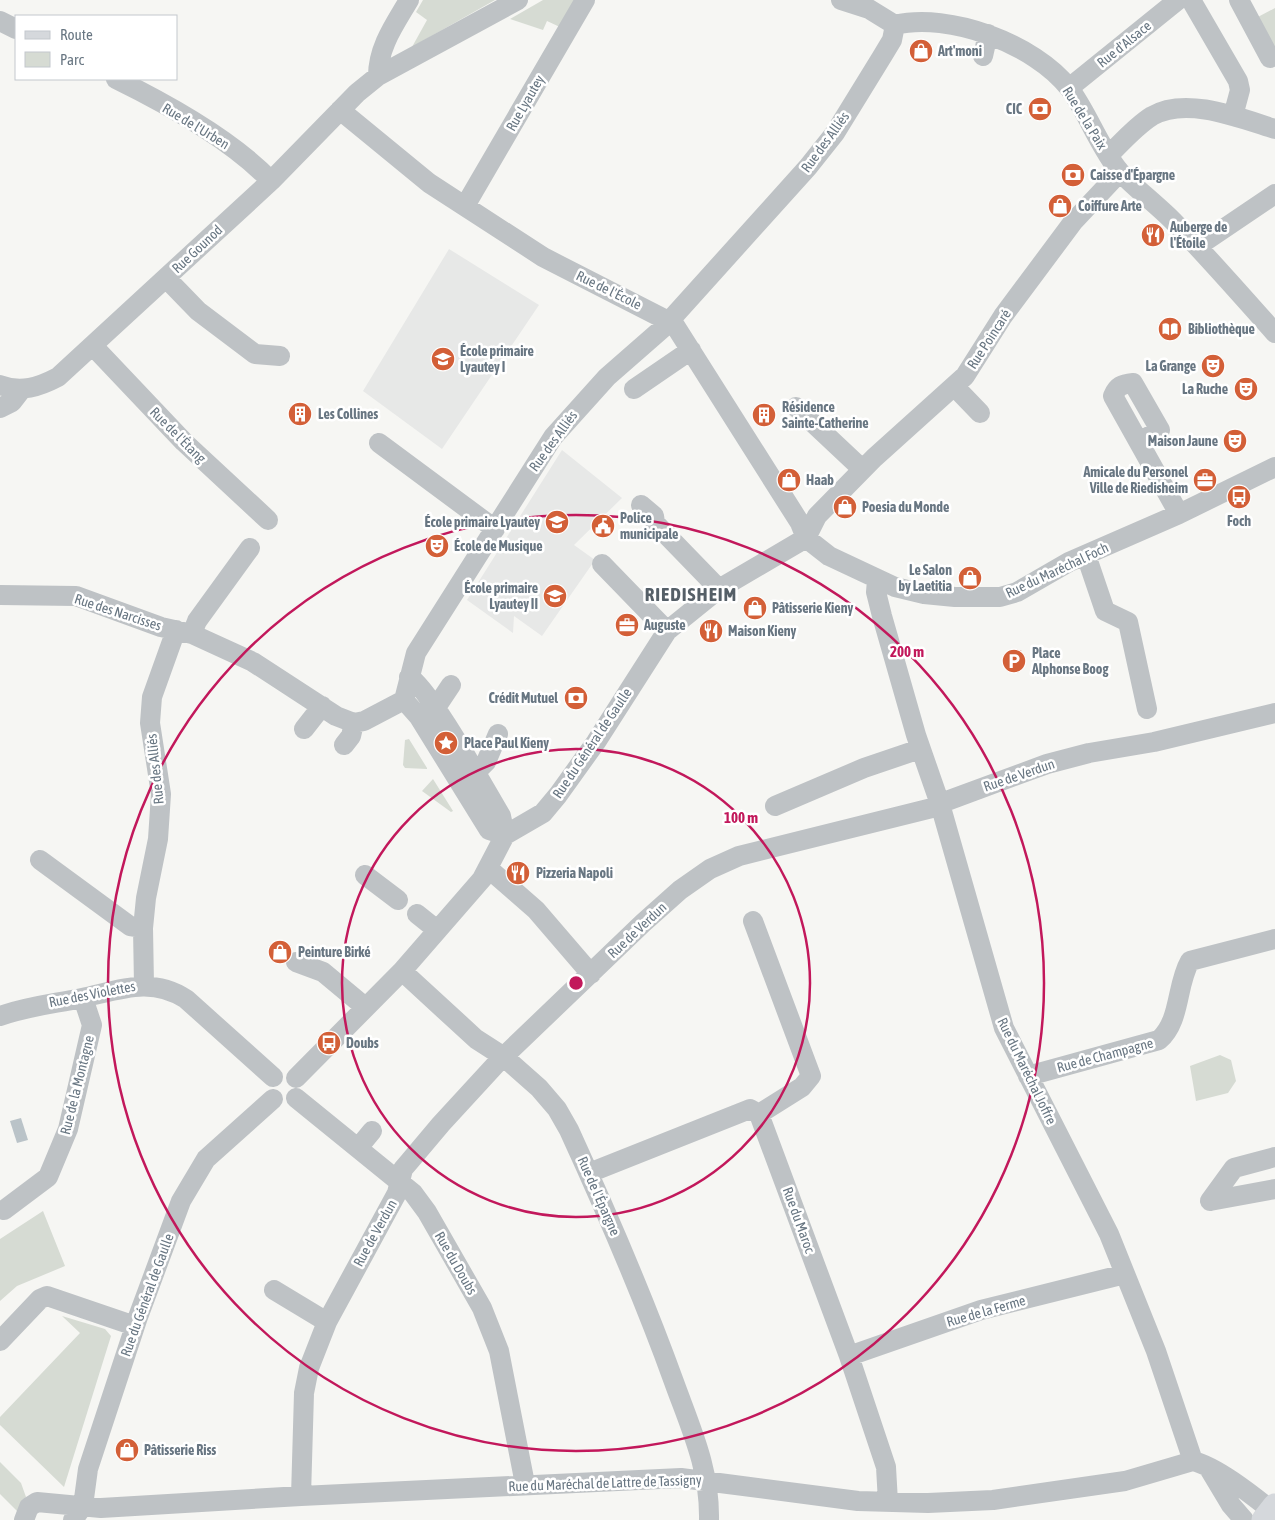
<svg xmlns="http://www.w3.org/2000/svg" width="1275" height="1520" font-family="'Asap Condensed',sans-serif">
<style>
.built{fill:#e7e8e7}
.green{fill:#d6dbd3}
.water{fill:#bac3c8}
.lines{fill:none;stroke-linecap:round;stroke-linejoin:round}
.minor{stroke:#bec2c5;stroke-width:20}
.major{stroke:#d5d8dc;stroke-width:25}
.ring{fill:none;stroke:#c2185b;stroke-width:2.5}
.labels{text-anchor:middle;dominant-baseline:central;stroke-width:5;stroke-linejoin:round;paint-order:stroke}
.street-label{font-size:14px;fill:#687682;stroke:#fff}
.poi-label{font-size:14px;font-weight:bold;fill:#687682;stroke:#fff;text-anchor:start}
.district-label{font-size:19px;font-weight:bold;letter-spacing:1px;fill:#555f67;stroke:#fff}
.centre{fill:#c2185b;stroke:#fff;stroke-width:2.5}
.ring-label{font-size:15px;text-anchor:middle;font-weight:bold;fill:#c2185b;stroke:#fff;stroke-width:5;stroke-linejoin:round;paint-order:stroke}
</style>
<rect width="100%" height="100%" fill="#f6f6f3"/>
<path class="built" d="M449 249 539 305 442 449 363 391Z
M562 450 622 498 574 545 595 560 542 636 514 616 513 633 467 600Z"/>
<path class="green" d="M423 0H495L412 47 427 20 416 12Z
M543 0H578L562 28 547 21 543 30 510 19Z
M1275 8V55L1256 18Z
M409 739 427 768V769L405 768 403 765 405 740Z
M433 779 453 811 451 812 422 791Z
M1220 1055 1231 1060 1236 1081 1228 1093 1196 1101 1190 1066Z
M43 1211 65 1266 17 1286 0 1301V1239Z
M62 1316 105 1329 111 1336 64 1487 0 1425V1417L80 1333Z
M0 1462 21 1483 26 1497 18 1512 0 1494Z"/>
<path class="water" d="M21 1118 28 1140 17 1143 10 1121Z"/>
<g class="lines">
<path class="minor" d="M841 0 869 9 895 25
M1191 0 1238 81 1240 90 1233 116
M1239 0 1270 58
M0 21 16 29
M895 25C949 12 1035 44 1069 88 1088 113 1099 147 1120 172 1136 189 1156 204 1173 221 1208 257 1241 295 1275 333
M983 56 988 34
M378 76C378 47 395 24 409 0
M116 79C167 104 232 140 271 181
M1069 88 1178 0
M340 110 429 183 543 257 674 324 800 523 806 538 829 556 895 587 924 594 955 597H1000L1017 592 1069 562 1179 514 1275 467
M1109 155C1122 142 1136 126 1152 116 1186 96 1240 118 1275 129
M465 206 585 0
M1198 246 1275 194
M166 278 198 311 255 354 280 356
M93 346 184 442 268 520
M0 385C21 393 39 387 58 377L271 181 357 93 378 76 518 0
M954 386 980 413
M634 389 691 350
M796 407 862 469
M0 408 12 402 22 389
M1139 442 1160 430 1133 383C1122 384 1117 386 1113 396L1179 514
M379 443 495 529
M641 505 654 516 655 523 719 589
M806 538 817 516 874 458 965 376 1003 316 1073 222 1120 172
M1086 555 1105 611 1128 622 1147 709
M602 564 667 631
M877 580 876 592 882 616 916 735 940 804 1004 1028 1109 1234 1156 1351 1193 1461
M0 595 76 596 161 627 192 634 253 662 336 716 354 723 364 721 404 700
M192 634 197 621 250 548
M409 677C428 686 486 791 501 816L505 835
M404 700 416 653 553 437 607 377 663 328 808 167 835 133 883 55 892 40 895 25
M404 700 419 717 489 830 505 835
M435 709 451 685
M304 729 322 706
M344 745 351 736 354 723
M475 773 486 762 498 734
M775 806 864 768 920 749
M40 860 130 926 143 928
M489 869 536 910 591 974
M365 875 398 900
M417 914 437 930
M753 921 811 1076 802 1087 759 1114
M296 962 323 972 365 1007
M402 971 476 1039 504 1057 539 1088 557 1109 569 1130C607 1213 643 1296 674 1382 691 1429 710 1469 709 1520
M144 985 143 928 146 898 158 839 161 794 150 723 152 697 176 630
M0 1016C29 1006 53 1004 82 998 119 990 151 976 186 999L273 1077
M1028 1076 1159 1040C1181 1021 1176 985 1190 961L1275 939
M296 1078 402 971 482 879 505 835 543 813 558 795 596 742 667 631 719 589 806 538
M296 1098 413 1193 427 1212 482 1308 499 1351 525 1484
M358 1148 372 1131
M589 1173 750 1109 759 1114 849 1356 886 1467 888 1502
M1210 1201 1234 1168 1275 1157
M1210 1201 1275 1189
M4 1210 48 1177 68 1129 92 1025 83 998
M274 1290 327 1322
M0 1341 40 1299 47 1296 135 1326
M849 1356 981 1310 1125 1274
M1210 1470 1231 1505 1244 1520
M301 1496 304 1393 309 1368 327 1322 397 1193 403 1169 409 1162 441 1124 498 1062 643 923 680 890 710 869 739 856 932 808 944 802 1047 764 1089 753 1154 742 1275 713
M24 1520 29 1507 37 1502 101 1508 301 1496 681 1478 858 1501 928 1503 993 1500 1125 1481 1193 1461C1217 1467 1252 1495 1271 1510
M73 1520 83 1506 88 1469 138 1317 181 1201 206 1159 273 1099"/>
<path class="major" d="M1264 1520 1275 1506"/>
</g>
<g class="ring">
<circle cx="576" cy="983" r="234"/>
<circle cx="576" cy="983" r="468"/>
</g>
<defs>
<g id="shop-disc" transform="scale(1.25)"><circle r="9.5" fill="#d35f37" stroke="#fff"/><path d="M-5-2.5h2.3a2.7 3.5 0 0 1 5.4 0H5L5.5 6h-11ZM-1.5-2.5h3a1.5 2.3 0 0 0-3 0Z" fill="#fff"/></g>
<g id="bank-disc" transform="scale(1.25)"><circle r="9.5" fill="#d35f37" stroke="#fff"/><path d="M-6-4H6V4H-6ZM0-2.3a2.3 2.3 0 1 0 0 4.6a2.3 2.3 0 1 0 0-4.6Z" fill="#fff"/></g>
<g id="restaurant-disc" transform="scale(1.25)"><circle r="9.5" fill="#d35f37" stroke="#fff"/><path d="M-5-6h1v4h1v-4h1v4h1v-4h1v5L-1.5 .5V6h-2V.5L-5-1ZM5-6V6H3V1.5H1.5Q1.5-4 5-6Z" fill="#fff"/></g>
<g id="library-disc" transform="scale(1.25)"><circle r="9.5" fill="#d35f37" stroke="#fff"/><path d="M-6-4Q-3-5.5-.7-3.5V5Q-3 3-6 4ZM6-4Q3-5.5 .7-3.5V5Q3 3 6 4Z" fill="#fff"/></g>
<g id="school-disc" transform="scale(1.25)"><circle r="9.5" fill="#d35f37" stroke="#fff"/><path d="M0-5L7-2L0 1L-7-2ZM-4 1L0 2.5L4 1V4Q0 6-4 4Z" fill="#fff"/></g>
<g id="theatre-disc" transform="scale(1.25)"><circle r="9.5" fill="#d35f37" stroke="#fff"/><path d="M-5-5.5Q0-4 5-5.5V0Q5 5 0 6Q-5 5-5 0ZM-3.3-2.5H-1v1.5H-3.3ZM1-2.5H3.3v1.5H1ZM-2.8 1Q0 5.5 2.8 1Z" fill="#fff"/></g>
<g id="building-disc" transform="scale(1.25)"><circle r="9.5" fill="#d35f37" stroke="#fff"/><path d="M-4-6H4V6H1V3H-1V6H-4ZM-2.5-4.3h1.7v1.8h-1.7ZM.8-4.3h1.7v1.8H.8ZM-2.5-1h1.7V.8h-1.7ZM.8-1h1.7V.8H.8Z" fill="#fff"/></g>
<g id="office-disc" transform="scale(1.25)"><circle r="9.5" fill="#d35f37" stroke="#fff"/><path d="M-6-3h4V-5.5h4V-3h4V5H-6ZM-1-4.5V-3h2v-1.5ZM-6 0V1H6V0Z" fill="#fff"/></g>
<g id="bus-disc" transform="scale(1.25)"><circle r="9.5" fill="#d35f37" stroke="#fff"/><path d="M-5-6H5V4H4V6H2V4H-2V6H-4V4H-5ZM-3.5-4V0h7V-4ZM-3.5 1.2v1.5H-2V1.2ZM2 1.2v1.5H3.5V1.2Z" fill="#fff"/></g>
<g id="civic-disc" transform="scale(1.25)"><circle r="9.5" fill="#d35f37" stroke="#fff"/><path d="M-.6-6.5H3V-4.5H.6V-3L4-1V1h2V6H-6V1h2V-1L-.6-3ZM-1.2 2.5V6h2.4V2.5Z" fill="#fff"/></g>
<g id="parking-disc" transform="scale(1.25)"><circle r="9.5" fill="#d35f37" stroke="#fff"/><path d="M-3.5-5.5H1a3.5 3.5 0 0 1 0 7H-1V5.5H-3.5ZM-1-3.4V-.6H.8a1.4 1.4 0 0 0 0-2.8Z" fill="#fff"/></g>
<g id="sight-disc" transform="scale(1.25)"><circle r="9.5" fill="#d35f37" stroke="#fff"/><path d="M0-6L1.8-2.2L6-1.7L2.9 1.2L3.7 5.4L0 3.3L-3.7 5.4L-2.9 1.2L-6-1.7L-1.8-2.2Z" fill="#fff"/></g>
</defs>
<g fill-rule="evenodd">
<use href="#shop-disc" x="921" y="51"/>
<use href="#bank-disc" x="1040" y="109"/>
<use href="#bank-disc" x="1073" y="175"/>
<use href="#shop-disc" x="1060" y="206"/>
<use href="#restaurant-disc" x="1153" y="235"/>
<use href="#library-disc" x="1170" y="329"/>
<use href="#school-disc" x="443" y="359"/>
<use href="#theatre-disc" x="1213" y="366"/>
<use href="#theatre-disc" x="1246" y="389"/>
<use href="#building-disc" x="300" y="414"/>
<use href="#building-disc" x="764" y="415"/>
<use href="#theatre-disc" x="1235" y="441"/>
<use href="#shop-disc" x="789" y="480"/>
<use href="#office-disc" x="1205" y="480"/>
<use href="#bus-disc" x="1239" y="497"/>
<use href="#shop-disc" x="845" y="507"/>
<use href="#school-disc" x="557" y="522"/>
<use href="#civic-disc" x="603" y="526"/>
<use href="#theatre-disc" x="437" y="546"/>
<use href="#shop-disc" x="970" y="578"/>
<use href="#school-disc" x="555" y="596"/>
<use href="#shop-disc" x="755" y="608"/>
<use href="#office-disc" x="627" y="625"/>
<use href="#restaurant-disc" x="711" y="631"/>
<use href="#parking-disc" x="1014" y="661"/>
<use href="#bank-disc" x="576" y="698"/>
<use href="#sight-disc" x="446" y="743"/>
<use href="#restaurant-disc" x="518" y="873"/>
<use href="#shop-disc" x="280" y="952"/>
<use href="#bus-disc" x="329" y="1043"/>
<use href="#shop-disc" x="127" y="1450"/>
</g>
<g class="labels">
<g class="street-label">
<text transform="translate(1124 44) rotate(-39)">Rue d'Alsace</text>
<text transform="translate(525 103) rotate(-60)">Rue Lyautey</text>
<text transform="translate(1085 118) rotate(58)">Rue de la Paix</text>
<text transform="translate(196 126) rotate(31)">Rue de l'Urben</text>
<text transform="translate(825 142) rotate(-54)">Rue des Alliés</text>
<text transform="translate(197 249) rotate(-43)">Rue Gounod</text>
<text transform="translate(609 290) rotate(26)">Rue de l'École</text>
<text transform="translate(989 339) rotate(-57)">Rue Poincaré</text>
<text transform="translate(178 435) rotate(45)">Rue de l'Étang</text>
<text transform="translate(553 441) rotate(-54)">Rue des Alliés</text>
<text transform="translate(1057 570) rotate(-25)">Rue du Maréchal Foch</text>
<text transform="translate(118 612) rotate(18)">Rue des Narcisses</text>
<text transform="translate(592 743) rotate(-56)">Rue du Général de Gaulle</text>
<text transform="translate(155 769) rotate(-96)">Rue des Alliés</text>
<text transform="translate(1019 775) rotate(-19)">Rue de Verdun</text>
<text transform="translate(637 930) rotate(-43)">Rue de Verdun</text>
<text transform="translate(92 994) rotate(-11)">Rue des Violettes</text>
<text transform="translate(1105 1055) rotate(-15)">Rue de Champagne</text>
<text transform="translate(1027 1071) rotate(64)">Rue du Maréchal Joffre</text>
<text transform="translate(77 1085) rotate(-76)">Rue de la Montagne</text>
<text transform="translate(599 1196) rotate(66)">Rue de l'Épargne</text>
<text transform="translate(799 1220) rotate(70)">Rue du Maroc</text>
<text transform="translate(375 1233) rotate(-61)">Rue de Verdun</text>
<text transform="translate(456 1263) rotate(60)">Rue du Doubs</text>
<text transform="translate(147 1295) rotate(-70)">Rue du Général de Gaulle</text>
<text transform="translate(986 1311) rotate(-16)">Rue de la Ferme</text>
<text transform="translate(605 1483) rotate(-2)">Rue du Maréchal de Lattre de Tassigny</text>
</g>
<g class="poi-label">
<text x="938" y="51">Art'moni</text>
<text x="1022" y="109" text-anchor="end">CIC</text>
<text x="1090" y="175">Caisse d'Épargne</text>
<text x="1078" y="206">Coiffure Arte</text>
<text x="1170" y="227">Auberge de<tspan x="1170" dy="16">l'Étoile</tspan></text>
<text x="1188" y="329">Bibliothèque</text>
<text x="460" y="351">École primaire<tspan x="460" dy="16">Lyautey I</tspan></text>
<text x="1196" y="366" text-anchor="end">La Grange</text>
<text x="1228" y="389" text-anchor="end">La Ruche</text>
<text x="782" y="407">Résidence<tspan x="782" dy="16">Sainte-Catherine</tspan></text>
<text x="318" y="414">Les Collines</text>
<text x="1218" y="441" text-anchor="end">Maison Jaune</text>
<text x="1188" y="472" text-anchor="end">Amicale du Personel<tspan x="1188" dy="16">Ville de Riedisheim</tspan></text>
<text x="806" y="480">Haab</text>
<text x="862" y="507">Poesia du Monde</text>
<text x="620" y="518">Police<tspan x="620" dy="16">municipale</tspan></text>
<text x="1239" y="521" text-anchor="middle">Foch</text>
<text x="540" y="522" text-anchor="end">École primaire Lyautey</text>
<text x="454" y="546">École de Musique</text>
<text x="952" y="570" text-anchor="end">Le Salon<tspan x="952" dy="16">by Laetitia</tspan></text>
<text x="538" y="588" text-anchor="end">École primaire<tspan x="538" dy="16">Lyautey II</tspan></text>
<text x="772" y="608">Pâtisserie Kieny</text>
<text x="644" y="625">Auguste</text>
<text x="728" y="631">Maison Kieny</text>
<text x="1032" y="653">Place<tspan x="1032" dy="16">Alphonse Boog</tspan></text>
<text x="558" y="698" text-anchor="end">Crédit Mutuel</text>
<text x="464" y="743">Place Paul Kieny</text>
<text x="536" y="873">Pizzeria Napoli</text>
<text x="298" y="952">Peinture Birké</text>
<text x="346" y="1043">Doubs</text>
<text x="144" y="1450">Pâtisserie Riss</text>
</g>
<g class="district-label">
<text x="691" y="594">RIEDISHEIM</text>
</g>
</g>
<circle cx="576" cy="983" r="8" class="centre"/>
<g class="ring-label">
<text x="907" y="657">200 m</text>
<text x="741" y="823">100 m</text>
</g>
<rect x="15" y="15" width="162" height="65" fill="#ffffff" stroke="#c3c8cd"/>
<rect x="25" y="31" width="25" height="8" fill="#d5d8dc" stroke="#c3c8cd"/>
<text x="60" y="40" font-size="15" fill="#687682">Route</text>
<rect x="25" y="52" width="25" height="15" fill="#d6dbd3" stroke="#c3c8cd"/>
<text x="60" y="65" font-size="15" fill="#687682">Parc</text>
</svg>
